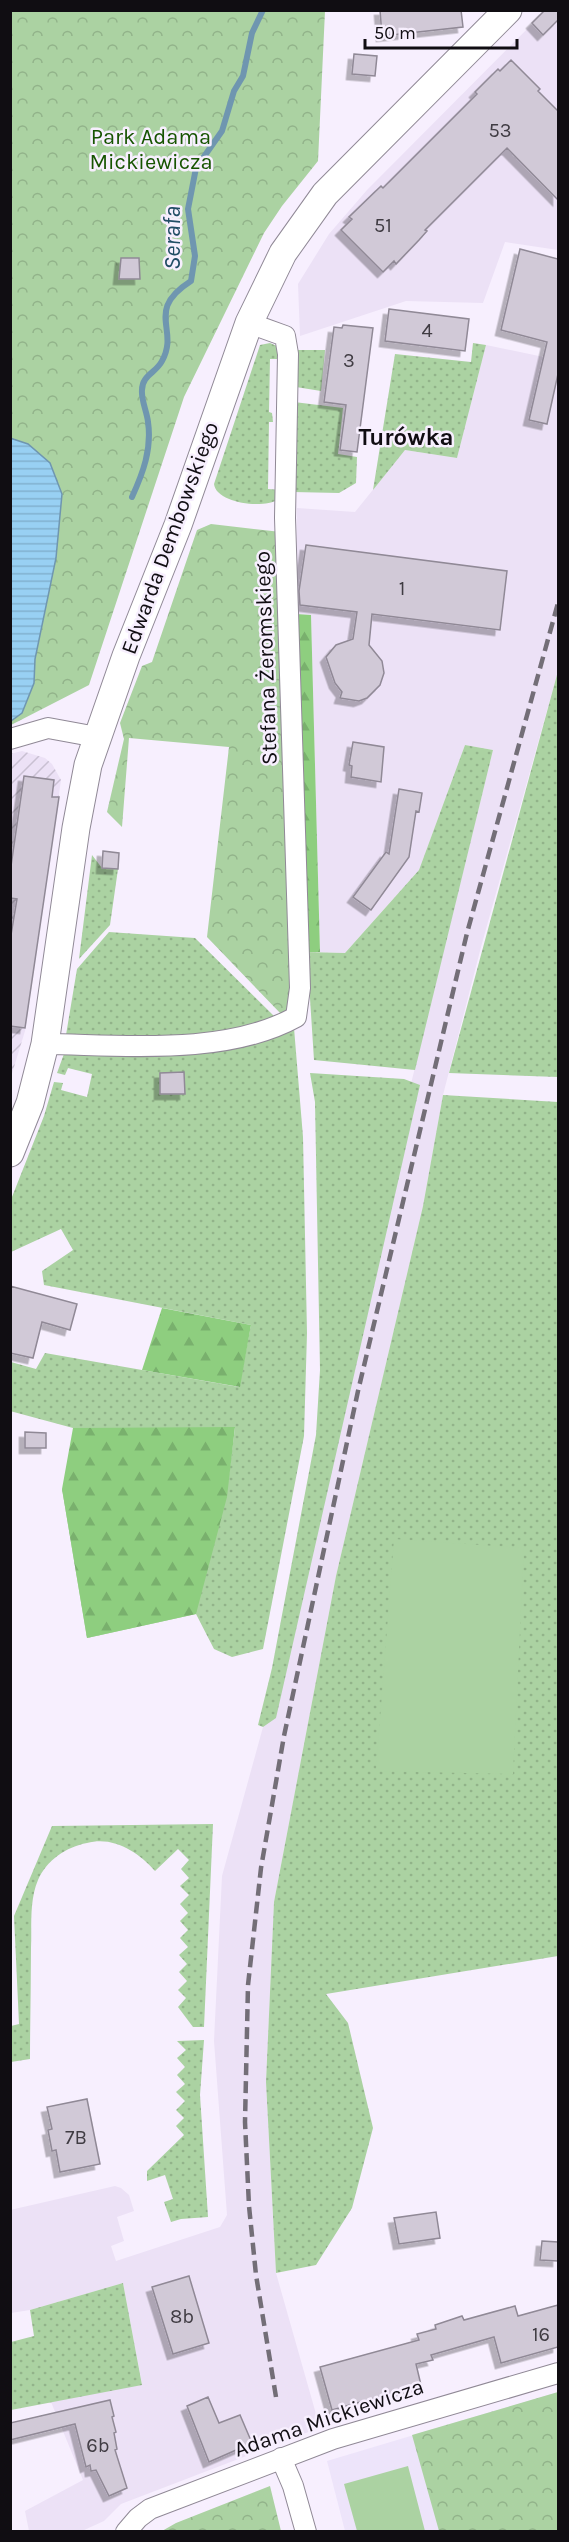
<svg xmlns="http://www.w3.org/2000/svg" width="569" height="2542" font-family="Karla,sans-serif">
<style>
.built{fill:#ece1f6}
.industrial{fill:url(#industrial-furrows)}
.education{fill:#ede4fa}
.grass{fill:url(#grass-dots)}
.forest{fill:url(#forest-firs)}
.park{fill:url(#park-crowns)}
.pitch{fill:#abd2a2}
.water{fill:url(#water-rules);stroke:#6f96b0;stroke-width:1.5}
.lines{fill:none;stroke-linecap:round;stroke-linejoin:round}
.stream{stroke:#6f96b0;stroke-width:6}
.building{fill:#d1c9d7;stroke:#908996;stroke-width:1.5;filter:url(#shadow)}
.street-casing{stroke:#908996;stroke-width:22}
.secondary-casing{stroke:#908996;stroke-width:29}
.street{stroke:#fff;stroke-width:20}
.secondary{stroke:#fff;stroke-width:27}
.rail{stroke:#736e77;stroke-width:4.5;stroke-dasharray:12 6;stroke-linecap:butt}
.labels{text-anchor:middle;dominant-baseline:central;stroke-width:5;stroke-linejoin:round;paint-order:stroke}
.number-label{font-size:20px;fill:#403c43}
.park-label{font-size:22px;fill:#165401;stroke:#f7effe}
.street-label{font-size:22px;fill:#100d12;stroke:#f7effe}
.water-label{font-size:24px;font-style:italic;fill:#214d65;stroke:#f7effe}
.neighbourhood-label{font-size:24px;font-weight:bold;fill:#100d12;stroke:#f7effe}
</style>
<defs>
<pattern id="industrial-furrows" width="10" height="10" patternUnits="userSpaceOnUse" patternTransform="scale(1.5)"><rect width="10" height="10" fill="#ece1f6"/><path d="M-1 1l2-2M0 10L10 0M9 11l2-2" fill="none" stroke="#c9c0d2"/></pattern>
<pattern id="grass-dots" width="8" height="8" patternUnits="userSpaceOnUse" patternTransform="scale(1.5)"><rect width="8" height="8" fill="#abd2a2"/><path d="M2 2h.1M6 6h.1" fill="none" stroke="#92b38a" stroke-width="1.8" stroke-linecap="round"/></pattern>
<pattern id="forest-firs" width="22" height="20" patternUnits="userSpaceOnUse" patternTransform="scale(1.5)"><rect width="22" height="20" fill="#8ece7f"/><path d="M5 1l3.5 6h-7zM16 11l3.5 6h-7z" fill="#79b06d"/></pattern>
<pattern id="park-crowns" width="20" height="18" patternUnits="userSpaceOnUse" patternTransform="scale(1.5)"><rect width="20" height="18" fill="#abd2a2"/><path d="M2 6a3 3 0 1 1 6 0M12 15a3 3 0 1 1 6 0" fill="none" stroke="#92b38a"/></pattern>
<pattern id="water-rules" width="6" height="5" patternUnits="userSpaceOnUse" patternTransform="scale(1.5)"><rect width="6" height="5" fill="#98d0f3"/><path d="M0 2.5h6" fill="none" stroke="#82b1cf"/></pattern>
<filter id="shadow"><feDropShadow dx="-5.5" dy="5.5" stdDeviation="0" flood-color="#0004"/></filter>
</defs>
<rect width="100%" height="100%" fill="#f7effe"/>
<path class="built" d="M545 11H558V250L505 242 483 303 406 301 300 336 298 284 329 234 367 190Z
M486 345 558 360V671L481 947 443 1095 423 1206 336 1576 274 1902 266 2082 276 2273 316 2414 311 2431 121 2504 104 2521 82 2531H29L25 2511 83 2480 51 2402 142 2384 123 2283 30 2310 11 2313 10 2210 115 2186 121 2188 129 2195 134 2211 117 2217 124 2241 111 2246 116 2261 220 2227 227 2215 214 2041 222 1876 263 1727 350 1332 493 750 465 745 419 870 345 953 320 952 311 615 296 614 297 508 355 512 405 450 457 458Z"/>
<path class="industrial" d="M22 751 45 758 52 764 61 780 25 1031 11 1077 10 754Z"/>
<path class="education" d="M558 2392V2531H345L327 2461Z"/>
<path class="grass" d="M270 343 279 347 283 359H270L269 412 272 413 273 422H269L268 489 281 490 277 500C263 509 216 503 214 484L260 345Z
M473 343 486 345 457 458 405 450 373 490 395 354 471 362Z
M298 350H325L321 391 296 387Z
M294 402 343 408 338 454 357 457 356 483 339 493 293 492Z
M558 671V1077L449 1073Z
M465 745 493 750 415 1070 314 1060 307 952 345 953 419 870Z
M92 855 102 868 118 869 110 925 79 959Z
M109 932 195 938 276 1018 238 1030 146 1039 66 1035 77 969Z
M294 1028 303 1137 307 1333 304 1436 263 1649 232 1657 214 1649 196 1614 87 1638 62 1489 226 1497 235 1428H73L10 1411 11 1362 36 1369 45 1353 239 1387 251 1325 44 1285 42 1271 73 1250 61 1229 11 1252 10 1202 44 1116 54 1082 63 1083 61 1090 87 1097 92 1074 68 1068 65 1075 57 1073 65 1051Z
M310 1073 404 1079 420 1085 276 1718 263 1727 258 1725 272 1668 316 1435 320 1370 315 1102Z
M443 1095 558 1102V1956L326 1994 348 2023 373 2128 352 2208 316 2265 276 2273 266 2082 274 1902 336 1576 423 1206Z
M213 1824 204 2027H193L178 2007 186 1998 178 1990 187 1981 179 1972 187 1964 179 1955 188 1947 180 1938 188 1930 180 1921 188 1913 180 1904 189 1895 180 1886 189 1878 181 1869 189 1860 178 1849 155 1871C138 1852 114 1836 87 1843 66 1847 47 1860 38 1880 29 1901 32 1927 31 1948 31 1985 30 2022 30 2059L11 2062V2026L19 2024 14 1916 52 1826Z
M204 2040 200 2095 208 2217 181 2219 171 2222 164 2202 173 2199 165 2175 147 2181V2171L184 2135 176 2126 184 2118 176 2110 185 2101 176 2092 185 2084 177 2075 185 2067 177 2058 186 2050 177 2041Z
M123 2283 142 2385 11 2410V2342L34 2336 30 2310Z"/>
<path class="forest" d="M296 614 311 615 320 952H307Z
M162 1308 251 1325 240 1387 142 1370Z
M235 1427 227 1497 196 1614 87 1638 62 1489 73 1428Z"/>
<path class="park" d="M11 11H325L318 161 282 206 264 233 184 397 89 685 11 725Z
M211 524 281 532 294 964 288 1011 282 1015 207 937 229 747 129 738 122 827 107 812 124 739 120 723 142 666 152 662 197 530Z
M558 2392V2531H439L412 2435Z
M270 2486 281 2531H162L176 2523Z"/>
<path class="pitch" d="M394 1539 524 1548 513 1774 376 1771Z
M408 2466 425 2531H357L344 2484Z"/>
<path class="water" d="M10 438 28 444 50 463 62 494 56 558 35 659 34 683 22 713 11 721Z"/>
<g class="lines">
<path class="stream" d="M132 497C143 473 152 449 148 422 147 412 141 400 142 390 142 375 156 373 162 361 180 329 144 311 191 281L195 256 188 209 196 168 222 131 234 91 243 76 252 33 263 10"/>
</g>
<path class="building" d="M380 10H461L463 27 382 36Z
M545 10H558V20L543 35 532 23Z
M354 54 377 56 375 76 352 74Z
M511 60 540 89 538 91 558 111V200L507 148 425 230 427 231 419 240 396 264 394 261 383 272 341 230 352 219 349 217 381 186 383 188 477 94 475 92 498 69 500 71Z
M520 249 558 259V374L547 424 529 420 547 342 501 330Z
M121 258H139L140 279H119Z
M389 309 469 319 465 351 385 341Z
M343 325 373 328 357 452 340 450 346 405 324 402 334 327 342 328Z
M306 545 507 571 500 630 372 614 369 645 382 661 384 673 380 685 367 698 359 701 340 698 342 692 335 683 326 657 336 645 353 639 357 612 300 605 299 591Z
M353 742 384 747 381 782 351 777 352 766 349 765Z
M24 776 54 780 52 797H59L25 1028 10 1026V941L17 899 10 898V873Z
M399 789 422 793 419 812 416 811 409 857 371 910 353 897 386 852 389 854Z
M103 851 119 853 118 869 102 868Z
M184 1072 185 1094H160V1073Z
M10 1286 77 1304 70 1330 42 1322 33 1358 10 1353Z
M25 1432 46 1433V1448H25Z
M87 2099 100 2164 60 2172 56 2150 52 2151 48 2130 52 2129 47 2107Z
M436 2212 440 2238 399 2244 394 2218Z
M542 2241 558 2242V2261L540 2260Z
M189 2276 209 2343 173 2354 152 2287Z
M558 2305V2347L501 2363 494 2337 431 2355 433 2360 416 2364 421 2385 332 2410 320 2367 419 2340 417 2334 436 2329 435 2325 462 2316 464 2320 515 2306 518 2316Z
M208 2397 219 2423 240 2415 252 2443 209 2462 187 2406Z
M110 2400 114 2416 112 2417 116 2432 114 2433 117 2449 115 2450 127 2488 109 2496 96 2470 91 2471 90 2465 86 2467 75 2424 10 2440V2423Z"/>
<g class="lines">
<g class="street-casing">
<path id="street" d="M10 739 48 728 97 737
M45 1044C124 1045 225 1056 296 1017L300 988 285 518 288 354 285 336 249 323
M281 2458 293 2486 306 2532
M126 2532 138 2518 150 2509 333 2439 558 2373"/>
</g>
<g class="secondary-casing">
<path id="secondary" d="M10 1153 30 1103 45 1044 76 828 88 765 126 656 178 525 249 323 283 253 325 194 508 10"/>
</g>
<use href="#street" class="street"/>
<use href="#secondary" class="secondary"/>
<path class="rail" d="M276 2397 256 2275 249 2206 245 2122 248 1985 261 1868 284 1736 358 1391 467 933 558 603"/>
</g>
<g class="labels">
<g class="number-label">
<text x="500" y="130">53</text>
<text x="383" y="225">51</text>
<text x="427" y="330">4</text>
<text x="349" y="360">3</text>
<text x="402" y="588">1</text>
<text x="76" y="2137">7B</text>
<text x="182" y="2316">8b</text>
<text x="541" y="2334">16</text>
<text x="98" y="2445">6b</text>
</g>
<g class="park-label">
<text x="151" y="137">Park Adama<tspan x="151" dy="25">Mickiewicza</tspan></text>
</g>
<g class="street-label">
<text transform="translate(170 538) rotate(-70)">Edwarda Dembowskiego</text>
<text transform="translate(266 658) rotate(-92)">Stefana Żeromskiego</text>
<text transform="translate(329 2418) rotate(-19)">Adama Mickiewicza</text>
</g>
<g class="water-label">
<text transform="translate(172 238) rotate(-90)">Serafa</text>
</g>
<g class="neighbourhood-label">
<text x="406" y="437">Turówka</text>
</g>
</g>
<rect width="569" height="2542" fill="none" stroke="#100d12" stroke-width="24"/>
<path d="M365 39v9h152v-9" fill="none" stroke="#100d12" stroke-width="3"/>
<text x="374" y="39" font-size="18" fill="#100d12" stroke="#f7effe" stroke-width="4.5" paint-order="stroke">50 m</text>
</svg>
